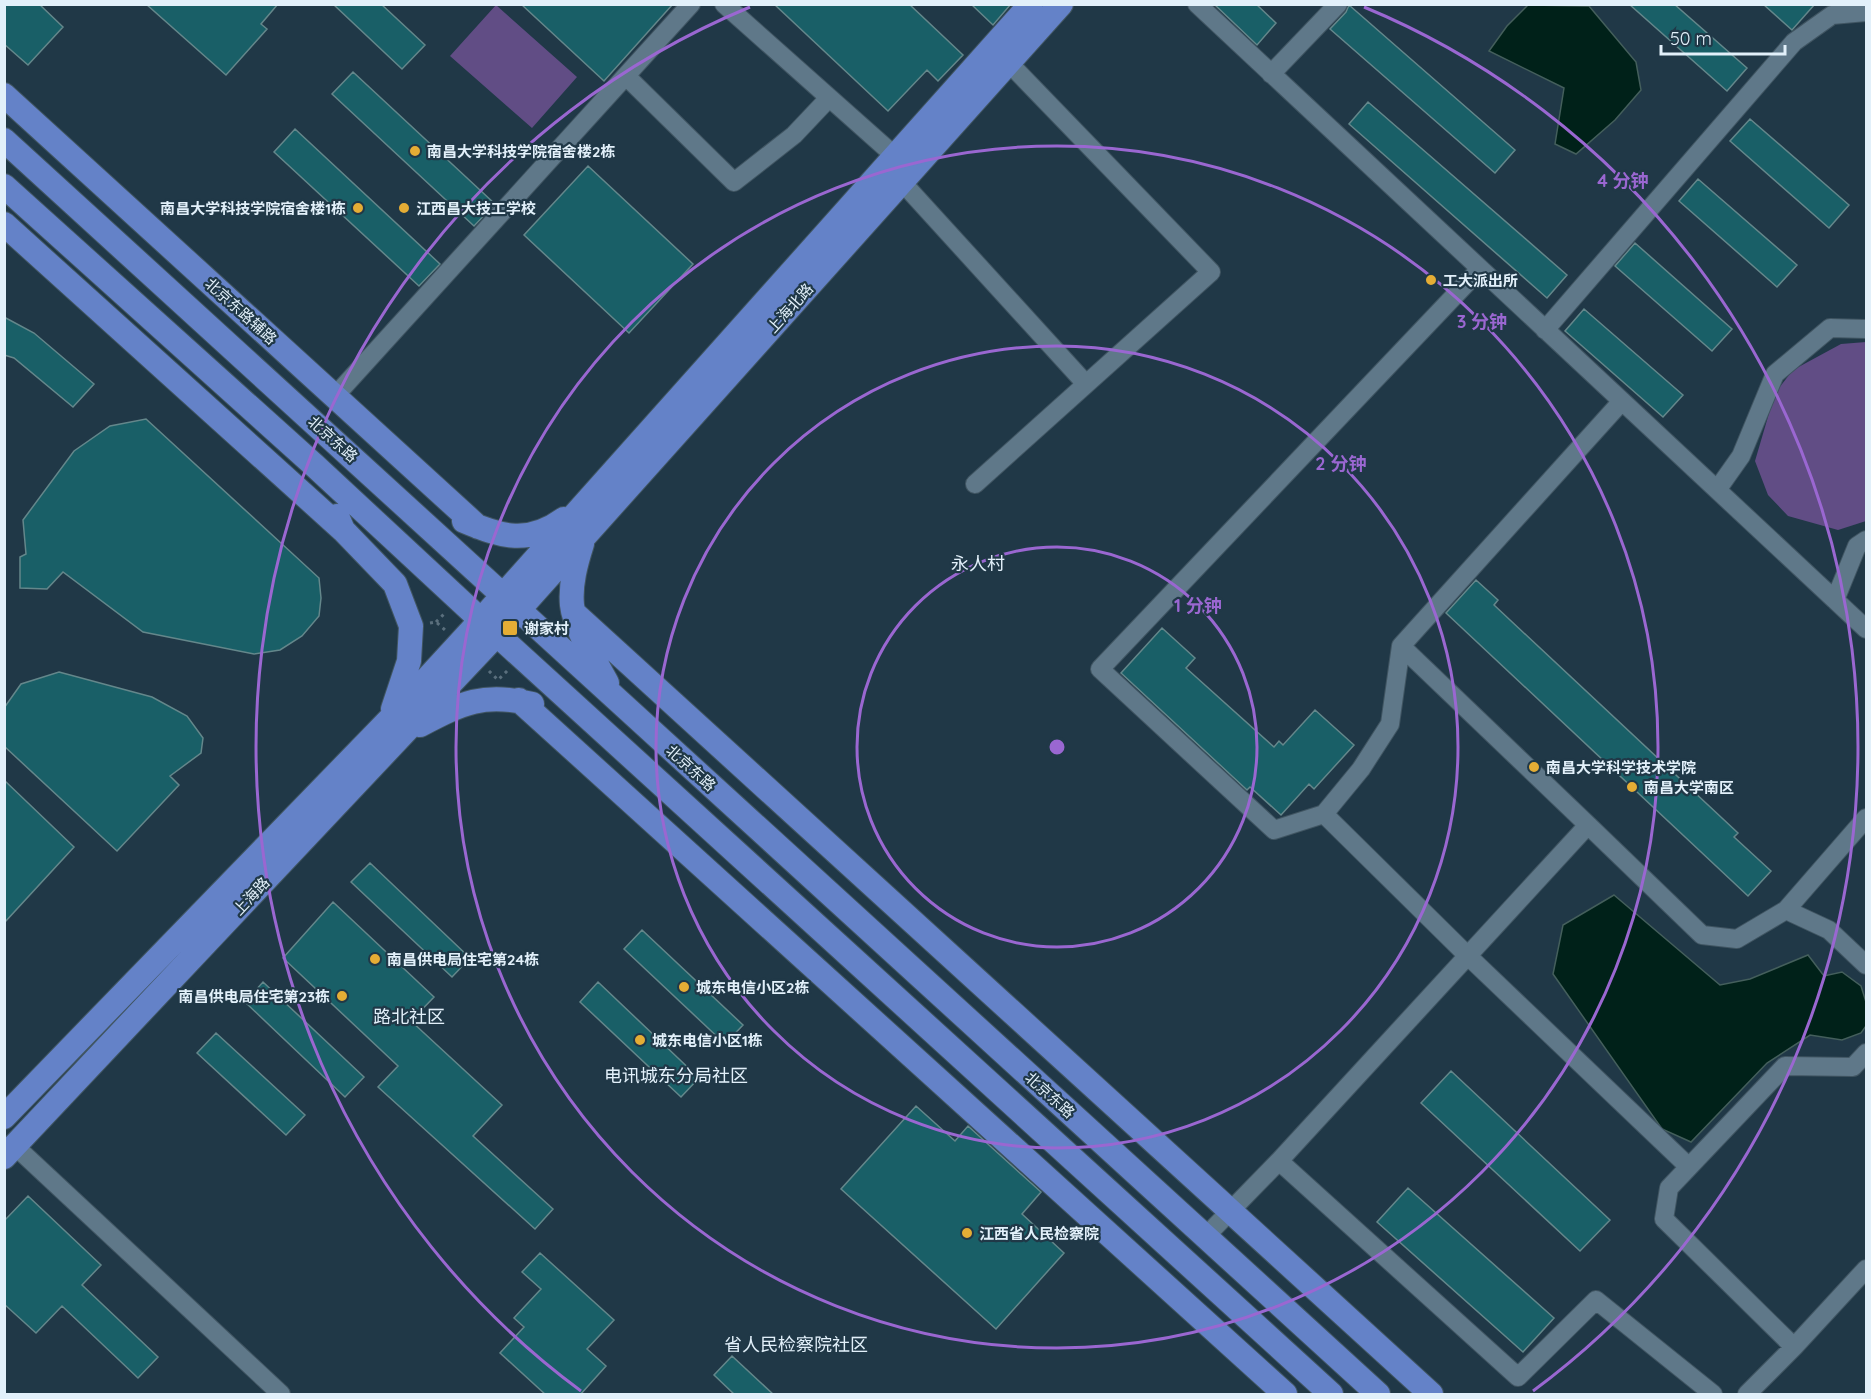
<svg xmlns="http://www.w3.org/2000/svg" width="1871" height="1399" font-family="Quicksand,'Noto Sans SC',sans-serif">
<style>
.green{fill:#614d85}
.water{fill:#002119;stroke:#445f5c;stroke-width:1.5}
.building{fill:#195f67;stroke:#64878b;stroke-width:1.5}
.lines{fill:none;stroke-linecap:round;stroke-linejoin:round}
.minor-casing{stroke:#405562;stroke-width:20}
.major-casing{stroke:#405562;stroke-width:26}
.path{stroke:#5a6f7d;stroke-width:3;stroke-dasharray:3 4.5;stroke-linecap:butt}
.minor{stroke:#5f7889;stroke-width:18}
.major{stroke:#6482c8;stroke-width:24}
.ring{fill:none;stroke:#9a67d1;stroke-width:3}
.poi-dot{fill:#e5ad35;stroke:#203847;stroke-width:2}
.labels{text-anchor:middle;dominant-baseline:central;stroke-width:4.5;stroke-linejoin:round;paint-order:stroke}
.poi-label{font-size:15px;font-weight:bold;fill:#e2f0fa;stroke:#203847;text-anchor:start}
.street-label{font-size:15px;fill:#e2f0fa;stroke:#203847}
.quarter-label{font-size:18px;fill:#e2f0fa;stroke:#203847}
.centre{fill:#9a67d1;stroke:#203847;stroke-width:3}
.ring-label{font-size:18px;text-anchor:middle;font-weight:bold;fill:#9a67d1;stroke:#203847;stroke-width:4.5;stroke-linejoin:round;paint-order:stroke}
</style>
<rect width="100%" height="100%" fill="#203847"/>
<path class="green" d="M496 5 577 77 532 128 450 56Z
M1866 342V521L1838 530 1788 516 1768 495 1755 461 1775 393 1793 370 1841 344Z"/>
<path class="water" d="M1528 5 1589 6 1636 62 1641 90 1615 120 1576 154 1555 144 1564 88 1489 51 1507 26Z
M1614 895 1720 985 1750 979 1808 955 1824 976 1842 972 1861 986 1866 1002V1026L1861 1033 1842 1040 1810 1035 1767 1063 1691 1142 1662 1129 1553 974 1563 925Z"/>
<path class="building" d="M4 4H39L63 27 28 65 4 44Z
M146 4H278L261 24 267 29 226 75Z
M333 4H381L425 45 402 69Z
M521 4H673L604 81Z
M774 4H909L963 55 938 81 927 70 888 111Z
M971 4H1011L993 25Z
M1214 4H1256L1276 23 1257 45Z
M1629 4H1674L1747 68 1727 91Z
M1763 4H1815L1792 30Z
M1349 5 1515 150 1495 173 1330 29 1346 12Z
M353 72 495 204 474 226 332 94Z
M1368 102 1567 275 1547 298 1349 124Z
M1750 119 1849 205 1829 228 1730 141Z
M295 129 440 264 419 286 274 152Z
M588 166 693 264 629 333 524 235Z
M1698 179 1797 265 1777 287 1679 201Z
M1635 243 1732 329 1712 351 1615 266Z
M1584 309 1683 395 1663 417 1565 331Z
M4 317 34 333 94 384 73 407 14 358 4 355Z
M146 419 319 578 321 598 319 616 302 636 280 650 254 654 143 632 63 572 47 589 20 588V557L26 554 23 520 74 451 110 426Z
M1476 580 1498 600 1494 605 1738 833 1734 837 1771 871 1748 896 1446 613Z
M1162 628 1195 658 1186 668 1274 747 1279 741 1283 745 1315 710 1354 745 1314 789 1309 784 1281 815 1250 787 1247 790 1121 673Z
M59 672 152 697 187 716 203 738 201 753 170 776 179 785 117 851 4 746V708L21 684Z
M4 780 74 847 4 923Z
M370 863 470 958 452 977 351 882Z
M333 902 434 997 411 1021 502 1105 473 1136 553 1209 535 1229 378 1087 398 1066 283 958Z
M642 930 743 1025 725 1044 624 949Z
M263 982 364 1077 345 1097 245 1002Z
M598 982 699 1078 681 1097 580 1002Z
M216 1033 305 1115 286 1135 197 1053Z
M1451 1071 1610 1220 1580 1251 1421 1103Z
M916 1106 955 1141 968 1126 1041 1192 1022 1214 1064 1253 996 1329 841 1189Z
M1408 1188 1554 1318 1523 1352 1377 1222Z
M28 1196 101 1265 82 1285 158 1357 138 1378 62 1306 36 1333 4 1304V1221Z
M540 1253 614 1320 587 1349 606 1366 580 1395H546L500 1353 524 1327 514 1318 541 1289 522 1272Z
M732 1356 774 1395H735L714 1375Z"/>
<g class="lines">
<g class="minor-casing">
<path id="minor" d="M724 4 896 157
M1197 4 1866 629
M1271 74 1338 4
M626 76 734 182 794 135 829 98
M902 182 1086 384
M1545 330 1794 42 1832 15 1866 12
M335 396 691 4
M975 484 1211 272 1009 63
M1717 490 1741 456 1775 374 1830 328 1866 329
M1835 600 1857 546 1866 540
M1401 646 1390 724 1361 769 1324 814 1468 956 1689 1167
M1324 814 1274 830 1100 669 1480 269
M1588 825 1702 935 1737 939 1786 910 1866 818
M1786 910 1829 930 1866 965
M1866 1053 1853 1067 1785 1066 1669 1188 1664 1219 1794 1347 1866 1269
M15 1146 281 1394
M1279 1161 1518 1377 1596 1300 1713 1394
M1205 1237 1279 1161 1588 825 1401 646 1622 401
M1747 1394 1794 1347"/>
</g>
<g class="major-casing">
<path id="major" d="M4 95 478 527
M4 140 1378 1394
M4 186 314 465 481 620 1331 1394
M4 224 343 530
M337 516 343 530 395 584 411 626 409 661 393 709
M464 521C502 537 528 545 564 519
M582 544C576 563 570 584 572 605 574 626 596 663 607 683
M574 613 1431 1394
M519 700 1285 1394
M420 725C462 703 484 692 532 704
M4 1117 390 719 481 620 1031 4
M4 1157 497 634 1061 4"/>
</g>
<path class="path" d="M436 622 445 613
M430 623 436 622 445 630
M489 671 498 680 508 670"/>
<use href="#minor" class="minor"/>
<use href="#major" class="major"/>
</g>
<g class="ring">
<circle cx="1057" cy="747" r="200"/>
<circle cx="1057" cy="747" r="401"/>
<circle cx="1057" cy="747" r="601"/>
<path d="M581 1391A801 801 0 0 1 750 7M1364 7A801 801 0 0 1 1533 1391"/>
</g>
<g class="poi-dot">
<circle cx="415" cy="151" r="6"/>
<circle cx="358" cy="208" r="6"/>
<circle cx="404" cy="208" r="6"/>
<circle cx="1431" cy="280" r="6"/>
<rect x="502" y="620" width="16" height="16" rx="3"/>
<circle cx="1534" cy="767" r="6"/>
<circle cx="1632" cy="787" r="6"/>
<circle cx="375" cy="959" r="6"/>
<circle cx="684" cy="987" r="6"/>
<circle cx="342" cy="996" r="6"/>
<circle cx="640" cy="1040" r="6"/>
<circle cx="967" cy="1233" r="6"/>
</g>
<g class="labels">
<g class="poi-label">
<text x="427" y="151">南昌大学科技学院宿舍楼2栋</text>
<text x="346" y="208" text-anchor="end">南昌大学科技学院宿舍楼1栋</text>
<text x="416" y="208">江西昌大技工学校</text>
<text x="1443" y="280">工大派出所</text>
<text x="524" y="628">谢家村</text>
<text x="1546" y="767">南昌大学科学技术学院</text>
<text x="1644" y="787">南昌大学南区</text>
<text x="387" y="959">南昌供电局住宅第24栋</text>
<text x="696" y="987">城东电信小区2栋</text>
<text x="330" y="996" text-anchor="end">南昌供电局住宅第23栋</text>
<text x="652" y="1040">城东电信小区1栋</text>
<text x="979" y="1233">江西省人民检察院</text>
</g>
<g class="street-label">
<text transform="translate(790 308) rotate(-48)">上海北路</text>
<text transform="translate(241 311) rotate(42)">北京东路辅路</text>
<text transform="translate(333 439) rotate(42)">北京东路</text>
<text transform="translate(691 768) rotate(42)">北京东路</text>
<text transform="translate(251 896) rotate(-47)">上海路</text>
<text transform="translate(1050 1095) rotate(42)">北京东路</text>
</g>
<g class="quarter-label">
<text x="978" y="563">永人村</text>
<text x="409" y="1016">路北社区</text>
<text x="676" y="1075">电讯城东分局社区</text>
<text x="796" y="1344">省人民检察院社区</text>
</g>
</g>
<circle cx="1057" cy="747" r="9" class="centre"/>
<g class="ring-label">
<text x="1623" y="187">4 分钟</text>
<text x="1482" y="328">3 分钟</text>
<text x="1341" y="470">2 分钟</text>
<text x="1198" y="612">1 分钟</text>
</g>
<rect width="1871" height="1399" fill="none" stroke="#e2f0fa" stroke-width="12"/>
<path d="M1661 45v9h124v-9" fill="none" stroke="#e2f0fa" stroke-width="3"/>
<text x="1670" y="45" font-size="18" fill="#e2f0fa" stroke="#203847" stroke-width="4.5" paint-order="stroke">50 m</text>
</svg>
